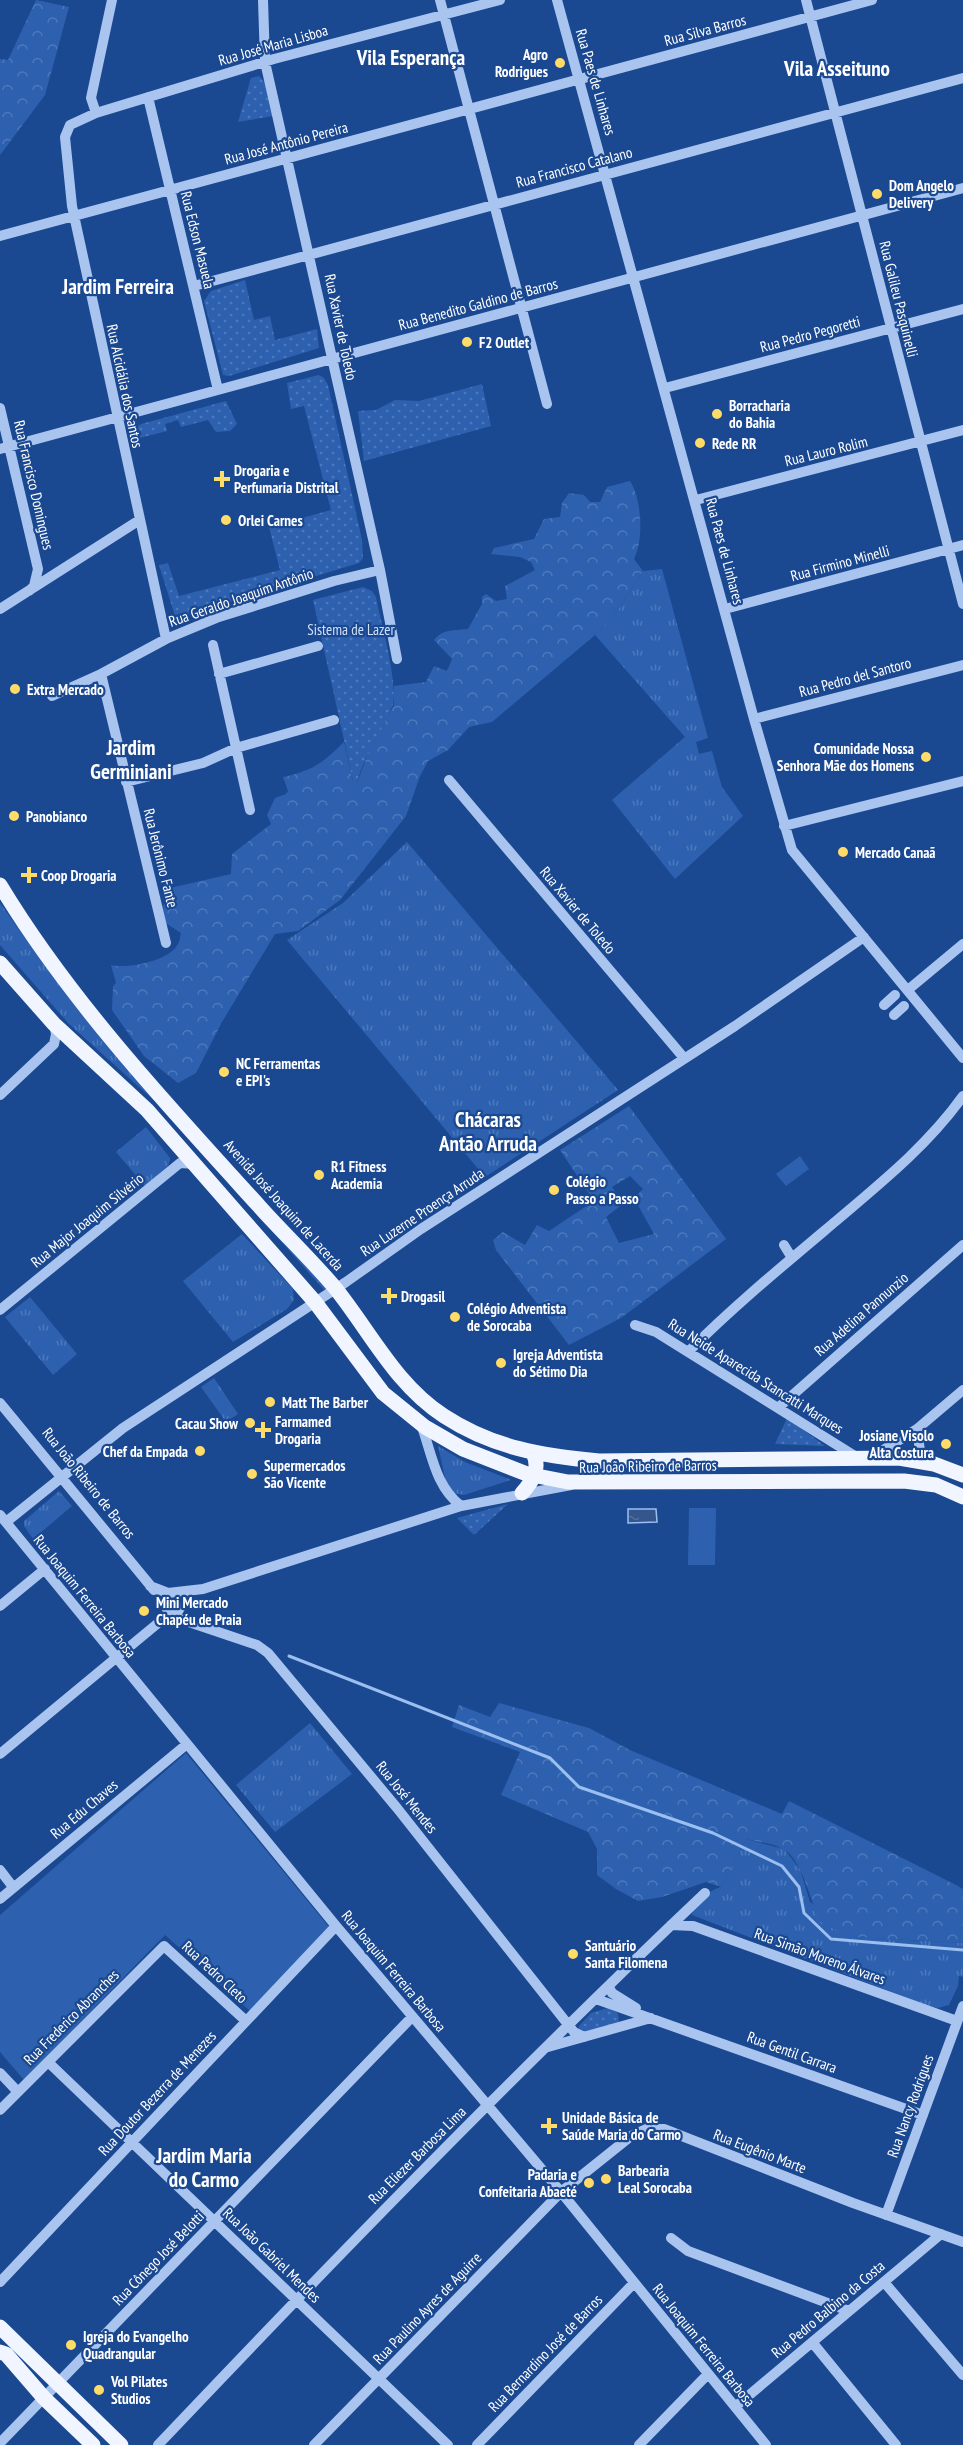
<svg xmlns="http://www.w3.org/2000/svg" width="963" height="2445" font-family="'PT Sans Narrow',sans-serif">
<style>
.grass{fill:url(#grass-tufts)}
.forest{fill:url(#forest-crowns);fill-rule:evenodd}
.park{fill:url(#park-dots)}
.pitch{fill:#2d61af}
.water{fill:url(#water-ripples);stroke:#9cbff1;stroke-width:1.5}
.lines{fill:none;stroke-linecap:round;stroke-linejoin:round}
.stream{stroke:#9cbff1;stroke-width:3}
.minor{stroke:#a9c5ef;stroke-width:10}
.major{stroke:#f1f5ff;stroke-width:15}
.poi-dot{fill:#ffdb67;stroke:#1a4891;stroke-width:2}
.labels{text-anchor:middle;dominant-baseline:central;stroke-width:4.5;stroke-linejoin:round;paint-order:stroke}
.street-label{font-size:15px;fill:#fff;stroke:#1a4891}
.poi-label{font-size:15px;font-weight:bold;fill:#fff;stroke:#1a4891;text-anchor:start}
.park-label{font-size:15px;fill:#cfe0fa;stroke:#1a4891}
.district-label{font-size:21px;font-weight:bold;fill:#fff;stroke:#1a4891}
</style>
<defs>
<pattern id="grass-tufts" width="24" height="20" patternUnits="userSpaceOnUse" patternTransform="scale(1.5)"><rect width="24" height="20" fill="#2d61af"/><path d="M3 7l-1-3M5 7V3M7 7l1-3M15 17l-1-3M17 17v-4M19 17l1-3" fill="none" stroke="#4c79bb"/></pattern>
<pattern id="forest-crowns" width="20" height="18" patternUnits="userSpaceOnUse" patternTransform="scale(1.5)"><rect width="20" height="18" fill="#2d61af"/><path d="M2 6a3 3 0 1 1 6 0M12 15a3 3 0 1 1 6 0" fill="none" stroke="#4c79bb"/></pattern>
<pattern id="park-dots" width="8" height="8" patternUnits="userSpaceOnUse" patternTransform="scale(1.5)"><rect width="8" height="8" fill="#2d61af"/><path d="M2 2h.1M6 6h.1" fill="none" stroke="#4c79bb" stroke-width="1.8" stroke-linecap="round"/></pattern>
<pattern id="water-ripples" width="26" height="14" patternUnits="userSpaceOnUse" patternTransform="scale(1.5)"><rect width="26" height="14" fill="#35568c"/><path d="M2 4q2-2 4 0t4 0M15 11q2-2 4 0t4 0" fill="none" stroke="#536f9d"/></pattern>
</defs>
<rect width="100%" height="100%" fill="#1a4891"/>
<path class="grass" d="M662 569 708 738 696 742 699 754 712 751 722 787 743 816 675 879 612 800 685 737 595 635 616 613 643 571Z
M407 842 618 1090 485 1177 287 940 343 903Z
M0 903 26 939 328 1289 325 1291 168 1113 69 1024 0 945Z
M146 1127 170 1158 168 1166 145 1186 116 1152Z
M242 1234 293 1289 294 1300 287 1309 233 1342 183 1281Z
M30 1297 77 1354 53 1375 5 1317Z
M214 1378 238 1414 226 1422 201 1387Z
M438 1446 465 1462 511 1480 464 1495 453 1493 446 1482Z
M59 1491 72 1506 33 1539 24 1526V1521Z
M310 1723 352 1774 275 1832 236 1785Z
M746 1839 784 1849 800 1869 810 1902 855 1937 963 1943V1977L959 1976 958 1986 949 2005 938 2008 926 2005 692 1915C695 1902 708 1891 721 1887Z"/>
<path class="forest" d="M36 0 69 7 45 95 0 155V59L8 60Z
M630 481C642 500 644 539 634 559L643 571 616 613 595 635 492 722 469 727 448 750 428 761 420 776 406 816 340 900 298 931 275 934 222 1022 196 1073 178 1083 144 1056 112 1010 113 986 116 983 111 965C128 969 172 961 179 942 180 939 180 936 181 933L164 922 163 905 168 903 164 893 166 889 231 874 232 854 271 824 267 815 275 798 286 794 288 791 283 777C312 771 323 763 344 742L354 785 357 783 372 743 394 705V686L426 682 434 666 447 671 452 659 434 640C444 628 454 631 468 629L482 604V597L486 594 496 601 507 599 505 586 535 570 531 562 520 557 491 554 494 548 534 539 544 519 560 517 562 503 569 493 584 495 590 502H600L607 487Z
M629 1106 726 1239 621 1318 569 1345 496 1250 493 1240 503 1232 525 1245 537 1225 549 1231 594 1201 560 1150ZM630 1176 643 1189 634 1198 654 1234 619 1243 606 1217 624 1203 612 1187Z
M499 1703 589 1728 630 1750 782 1814 789 1801 956 1885 963 1889V1943L855 1937 821 1924C811 1905 803 1859 783 1849 773 1843 757 1842 746 1839L721 1887 706 1882 662 1897 638 1901 616 1889 597 1875V1849L588 1832 501 1795 520 1752 452 1727 459 1705 490 1717Z"/>
<path class="park" d="M259 76 265 82 273 116 238 122 251 78Z
M245 280 254 320 270 316 275 340 317 329 319 348 229 376 223 375 204 301 211 291Z
M319 375 324 378 328 385 362 540 363 558 359 563 184 616H175L159 565 168 563 179 596 280 570 269 527 331 510 304 406 291 409 287 383Z
M482 384 491 426 364 461 358 411 376 410 395 400 419 401Z
M226 401 237 424 230 431 216 432 208 420 181 427 178 420 165 424 167 431 136 439 135 429 141 424Z
M363 587 372 591 376 597C380 619 400 689 392 707 381 733 364 755 357 783L354 785 313 600Z
M787 1418 825 1446 775 1444Z
M508 1504 474 1535 457 1518Z
M608 2008 618 2013 619 2022 586 2033 579 2031V2026L591 2013Z"/>
<path class="pitch" d="M800 1156 809 1169 786 1186 776 1174Z
M689 1508H716L715 1565H688Z
M186 1753 329 1927 250 2011 165 1935 24 2080 0 2052V1915Z"/>
<path class="water" d="M628 1509H656L657 1522 628 1523Z"/>
<g class="lines">
<path class="stream" d="M289 1656 550 1758 579 1787 713 1833 782 1866 799 1887 804 1913 831 1939 963 1950"/>
<path class="minor" d="M263 0 265 62 380 570 397 659
M440 0 547 404
M557 0 754 719 792 850 963 1058
M806 0 963 604
M148 97 218 390
M96 113 91 98 112 0
M0 236 872 0
M194 286 963 78
M665 388 963 309
M0 408 38 569 34 586 29 591
M0 449 963 188
M696 500 963 430
M0 609 138 521
M725 609 963 545
M166 639 72 206 65 137 70 125 96 113 274 59 500 0
M213 645 250 810
M101 674 166 943
M219 674 318 646
M52 696 101 674 166 639 219 617 334 581 380 570
M754 719 963 665
M449 780 684 1058
M126 782 203 763 236 748 334 720
M784 826 963 781
M909 989 963 944
M884 1005 895 995
M894 1015 904 1006
M0 1095 54 1044 56 1034 54 1024
M784 1245 792 1258
M0 1310 180 1163 196 1164
M635 1325 656 1332 858 1458
M688 1352C734 1306 786 1263 836 1221 882 1182 928 1145 963 1096
M0 1403 154 1590
M779 1407 963 1245
M421 1424C432 1454 435 1486 461 1506
M917 1429 920 1451 934 1464
M872 1457 917 1429 963 1390
M0 1515 336 1926 561 2192 766 2445
M6 1522 123 1428 346 1282 421 1229 735 1026 864 937
M150 1586 168 1593 203 1589 461 1506 571 1485
M0 1606 45 1569
M175 1616 180 1608 171 1604 167 1609 171 1616 257 1645 268 1653 397 1808 574 2032 584 2037
M0 1754 163 1619 173 1616
M0 1870 13 1887
M0 1899 187 1744
M671 1925 693 1926 957 2021
M609 1987 612 1993 636 2008
M596 1999 923 2115
M548 2047 651 2018
M48 2062 448 2445
M0 2073 18 2092
M0 2110 164 1946 246 2021
M886 2215 963 2006
M671 2238 688 2251 849 2311
M0 2282 336 1926
M884 2282 963 2375
M812 2342 896 2445
M735 2407 941 2234
M0 2443 412 2017
M158 2445C336 2257 517 2071 705 1893
M314 2445 561 2192 631 2136 646 2129H664L853 2203 963 2242
M477 2445 634 2283
M639 2445 708 2374"/>
<path class="major" d="M0 885C70 1001 168 1106 259 1206 284 1234 312 1260 336 1289 371 1333 396 1385 444 1416 493 1448 543 1456 599 1461L899 1458 934 1464 963 1475
M0 963 54 1024 147 1110 315 1302 383 1393 425 1427 463 1449 527 1474 568 1482 904 1481 936 1485 963 1497
M522 1493C532 1482 541 1469 533 1453
M0 2327 121 2445
M0 2352 6 2354 44 2398 93 2445"/>
</g>
<g class="poi-dot">
<circle cx="560" cy="63" r="6"/>
<circle cx="877" cy="194" r="6"/>
<circle cx="467" cy="342" r="6"/>
<circle cx="717" cy="414" r="6"/>
<circle cx="700" cy="443" r="6"/>
<path d="M219 470h6v6h6v6h-6v6h-6v-6h-6v-6h6z"/>
<circle cx="226" cy="520" r="6"/>
<circle cx="15" cy="689" r="6"/>
<circle cx="926" cy="757" r="6"/>
<circle cx="14" cy="816" r="6"/>
<circle cx="843" cy="852" r="6"/>
<path d="M26 866h6v6h6v6h-6v6h-6v-6h-6v-6h6z"/>
<circle cx="224" cy="1072" r="6"/>
<circle cx="319" cy="1175" r="6"/>
<circle cx="554" cy="1190" r="6"/>
<path d="M386 1287h6v6h6v6h-6v6h-6v-6h-6v-6h6z"/>
<circle cx="455" cy="1317" r="6"/>
<circle cx="501" cy="1363" r="6"/>
<circle cx="270" cy="1402" r="6"/>
<circle cx="250" cy="1423" r="6"/>
<path d="M260 1421h6v6h6v6h-6v6h-6v-6h-6v-6h6z"/>
<circle cx="946" cy="1444" r="6"/>
<circle cx="200" cy="1451" r="6"/>
<circle cx="252" cy="1474" r="6"/>
<circle cx="144" cy="1611" r="6"/>
<circle cx="573" cy="1954" r="6"/>
<path d="M546 2117h6v6h6v6h-6v6h-6v-6h-6v-6h6z"/>
<circle cx="606" cy="2179" r="6"/>
<circle cx="589" cy="2183" r="6"/>
<circle cx="71" cy="2345" r="6"/>
<circle cx="99" cy="2390" r="6"/>
</g>
<g class="labels">
<g class="street-label">
<text transform="translate(705 30) rotate(-15)">Rua Silva Barros</text>
<text transform="translate(273 45) rotate(-16)">Rua José Maria Lisboa</text>
<text transform="translate(596 82) rotate(74)">Rua Paes de Linhares</text>
<text transform="translate(286 143) rotate(-15)">Rua José Antônio Pereira</text>
<text transform="translate(574 167) rotate(-15)">Rua Francisco Catalano</text>
<text transform="translate(198 240) rotate(76)">Rua Edson Masuela</text>
<text transform="translate(899 299) rotate(76)">Rua Galileu Pasquinelli</text>
<text transform="translate(478 304) rotate(-15)">Rua Benedito Galdino de Barros</text>
<text transform="translate(341 327) rotate(78)">Rua Xavier de Toledo</text>
<text transform="translate(810 334) rotate(-15)">Rua Pedro Pegoretti</text>
<text transform="translate(125 386) rotate(78)">Rua Alcidália dos Santos</text>
<text transform="translate(826 451) rotate(-14)">Rua Lauro Rolim</text>
<text transform="translate(34 485) rotate(77)">Rua Francisco Domingues</text>
<text transform="translate(725 551) rotate(75)">Rua Paes de Linhares</text>
<text transform="translate(840 563) rotate(-15)">Rua Firmino Minelli</text>
<text transform="translate(241 597) rotate(-19)">Rua Geraldo Joaquim Antônio</text>
<text transform="translate(855 677) rotate(-15)">Rua Pedro del Santoro</text>
<text transform="translate(161 858) rotate(76)">Rua Jerônimo Fante</text>
<text transform="translate(578 910) rotate(50)">Rua Xavier de Toledo</text>
<text transform="translate(284 1205) rotate(48)">Avenida José Joaquim de Lacerda</text>
<text transform="translate(422 1212) rotate(-34)">Rua Luzerne Proença Arruda</text>
<text transform="translate(87 1220) rotate(-39)">Rua Major Joaquim Silvério</text>
<text transform="translate(861 1314) rotate(-41)">Rua Adelina Pannunzio</text>
<text transform="translate(756 1376) rotate(32)">Rua Neide Aparecida Stancatti Marques</text>
<text transform="translate(648 1466) rotate(-1)">Rua João Ribeiro de Barros</text>
<text transform="translate(89 1483) rotate(51)">Rua João Ribeiro de Barros</text>
<text transform="translate(85 1596) rotate(51)">Rua Joaquim Ferreira Barbosa</text>
<text transform="translate(407 1797) rotate(51)">Rua José Mendes</text>
<text transform="translate(84 1809) rotate(-40)">Rua Edu Chaves</text>
<text transform="translate(820 1956) rotate(20)">Rua Simão Moreno Álvares</text>
<text transform="translate(394 1971) rotate(50)">Rua Joaquim Ferreira Barbosa</text>
<text transform="translate(215 1972) rotate(43)">Rua Pedro Cleto</text>
<text transform="translate(71 2017) rotate(-45)">Rua Frederico Abranches</text>
<text transform="translate(792 2052) rotate(20)">Rua Gentil Carrara</text>
<text transform="translate(157 2093) rotate(-47)">Rua Doutor Bezerra de Menezes</text>
<text transform="translate(910 2106) rotate(-70)">Rua Nancy Rodrigues</text>
<text transform="translate(760 2151) rotate(21)">Rua Eugênio Marte</text>
<text transform="translate(417 2155) rotate(-45)">Rua Eliezer Barbosa Lima</text>
<text transform="translate(272 2255) rotate(44)">Rua João Gabriel Mendes</text>
<text transform="translate(158 2258) rotate(-46)">Rua Cônego José Belotti</text>
<text transform="translate(427 2308) rotate(-46)">Rua Paulino Ayres de Aguirre</text>
<text transform="translate(828 2309) rotate(-40)">Rua Pedro Balbino da Costa</text>
<text transform="translate(704 2345) rotate(51)">Rua Joaquim Ferreira Barbosa</text>
<text transform="translate(545 2353) rotate(-46)">Rua Bernardino José de Barros</text>
</g>
<g class="poi-label">
<text x="548" y="54" text-anchor="end">Agro<tspan x="548" dy="17">Rodrigues</tspan></text>
<text x="889" y="185">Dom Angelo<tspan x="889" dy="17">Delivery</tspan></text>
<text x="479" y="342">F2 Outlet</text>
<text x="729" y="405">Borracharia<tspan x="729" dy="17">do Bahia</tspan></text>
<text x="712" y="443">Rede RR</text>
<text x="234" y="470">Drogaria e<tspan x="234" dy="17">Perfumaria Distrital</tspan></text>
<text x="238" y="520">Orlei Carnes</text>
<text x="27" y="689">Extra Mercado</text>
<text x="914" y="748" text-anchor="end">Comunidade Nossa<tspan x="914" dy="17">Senhora Mãe dos Homens</tspan></text>
<text x="26" y="816">Panobianco</text>
<text x="855" y="852">Mercado Canaã</text>
<text x="41" y="875">Coop Drogaria</text>
<text x="236" y="1063">NC Ferramentas<tspan x="236" dy="17">e EPI's</tspan></text>
<text x="331" y="1166">R1 Fitness<tspan x="331" dy="17">Academia</tspan></text>
<text x="566" y="1181">Colégio<tspan x="566" dy="17">Passo a Passo</tspan></text>
<text x="401" y="1296">Drogasil</text>
<text x="467" y="1308">Colégio Adventista<tspan x="467" dy="17">de Sorocaba</tspan></text>
<text x="513" y="1354">Igreja Adventista<tspan x="513" dy="17">do Sétimo Dia</tspan></text>
<text x="282" y="1402">Matt The Barber</text>
<text x="275" y="1421">Farmamed<tspan x="275" dy="17">Drogaria</tspan></text>
<text x="238" y="1423" text-anchor="end">Cacau Show</text>
<text x="934" y="1435" text-anchor="end">Josiane Visolo<tspan x="934" dy="17">Alta Costura</tspan></text>
<text x="188" y="1451" text-anchor="end">Chef da Empada</text>
<text x="264" y="1465">Supermercados<tspan x="264" dy="17">São Vicente</tspan></text>
<text x="156" y="1602">Mini Mercado<tspan x="156" dy="17">Chapéu de Praia</tspan></text>
<text x="585" y="1945">Santuário<tspan x="585" dy="17">Santa Filomena</tspan></text>
<text x="562" y="2117">Unidade Básica de<tspan x="562" dy="17">Saúde Maria do Carmo</tspan></text>
<text x="618" y="2170">Barbearia<tspan x="618" dy="17">Leal Sorocaba</tspan></text>
<text x="577" y="2174" text-anchor="end">Padaria e<tspan x="577" dy="17">Confeitaria Abaeté</tspan></text>
<text x="83" y="2336">Igreja do Evangelho<tspan x="83" dy="17">Quadrangular</tspan></text>
<text x="111" y="2381">Vol Pilates<tspan x="111" dy="17">Studios</tspan></text>
</g>
<g class="park-label">
<text x="351" y="629">Sistema de Lazer</text>
</g>
<g class="district-label">
<text x="411" y="57">Vila Esperança</text>
<text x="837" y="68">Vila Asseituno</text>
<text x="118" y="286">Jardim Ferreira</text>
<text x="131" y="747">Jardim<tspan x="131" dy="24">Germiniani</tspan></text>
<text x="488" y="1119">Chácaras<tspan x="488" dy="24">Antão Arruda</tspan></text>
<text x="204" y="2155">Jardim Maria<tspan x="204" dy="24">do Carmo</tspan></text>
</g>
</g>
</svg>
